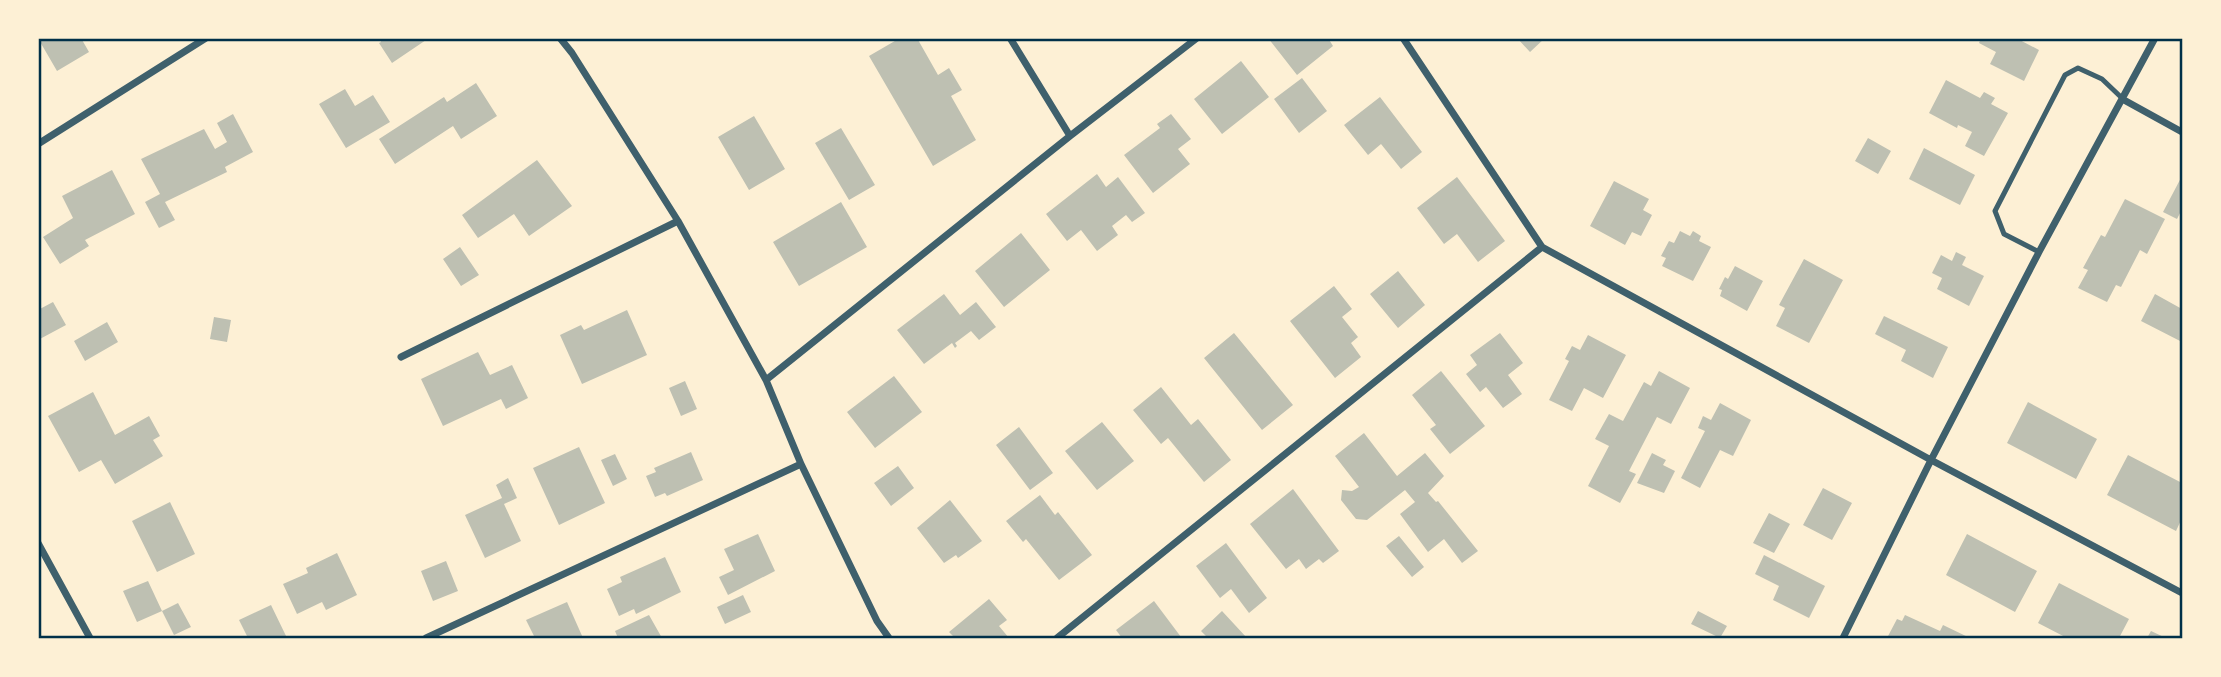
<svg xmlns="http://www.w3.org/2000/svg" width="2221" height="677" font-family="Poppins,sans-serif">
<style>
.building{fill:#bec0b2}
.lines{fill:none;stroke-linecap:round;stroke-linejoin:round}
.service{stroke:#3f606c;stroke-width:5}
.minor{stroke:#3f606c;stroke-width:7}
.neatline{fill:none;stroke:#003049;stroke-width:2.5}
</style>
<rect width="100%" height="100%" fill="#fdf0d5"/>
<path class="building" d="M42 38H81L89 52 57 71 39 40Z
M379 38H429L392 63 379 43 381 42Z
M900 38H917L938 75 949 68 962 90 951 96 976 140 933 166 869 56Z
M1268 38H1328L1333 46 1297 75Z
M1517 38H1545L1530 52Z
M1981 38H2016L2039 50 2024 81 1990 64 1996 52 1979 43Z
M1241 61 1269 97 1222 134 1194 99Z
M1302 78 1327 111 1299 133 1274 99Z
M1946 80 1980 98 1984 92 1995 98 1991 104 2008 113 1984 156 1965 146 1972 132 1958 125 1957 128 1929 113Z
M476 83 497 116 461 139 453 126 395 164 379 139 444 97 447 102Z
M345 89 355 106 373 95 390 122 346 148 319 104Z
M1380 97 1422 152 1401 169 1381 144 1368 155 1344 125Z
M233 114 253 152 225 167 227 172 165 202 175 220 159 228 145 202 160 194 141 159 204 129 215 149 227 142 217 123Z
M1171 114 1191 139 1178 149 1190 164 1153 193 1124 155 1160 128 1157 124Z
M754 116 785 169 749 190 718 137Z
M841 128 875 185 849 200 815 143Z
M1868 138 1891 151 1878 174 1855 161Z
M1924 148 1975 175 1960 205 1909 179Z
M537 160 572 206 529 236 514 214 478 238 462 215Z
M112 170 135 214 85 240 89 246 60 264 43 237 73 218 62 196Z
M1097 174 1106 187 1118 177 1145 213 1132 222 1126 215 1112 226 1118 235 1097 251 1081 230 1067 241 1046 214Z
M2182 176V209L2177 219 2163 212Z
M1457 177 1505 241 1478 262 1457 234 1444 244 1417 208Z
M1614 181 1649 199 1643 210 1652 215 1641 236 1632 232 1625 245 1590 226Z
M2125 199 2165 219 2147 254 2140 250 2121 287 2116 285 2107 302 2078 288 2088 270 2083 268 2101 235 2105 237Z
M841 202 867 247 799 286 773 242Z
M1680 231 1690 236 1693 231 1701 236 1699 241 1711 247 1693 281 1662 266 1666 258 1661 256 1669 241 1674 243Z
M1021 233 1050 270 1004 307 975 271Z
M460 247 479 275 461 286 443 259Z
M1956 252 1966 257 1962 265 1984 276 1969 306 1937 289 1942 278 1932 273 1941 255 1952 261Z
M1804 259 1843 280 1809 343 1776 326 1785 308 1779 305Z
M1735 266 1763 281 1747 311 1720 296 1722 290 1719 289 1725 277 1728 279Z
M1398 271 1425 305 1398 328 1370 294Z
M1334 286 1352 309 1342 317 1358 337 1351 343 1361 357 1335 378 1290 321Z
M944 294 960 315 976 302 996 327 979 340 971 331 955 343 957 346 955 348 952 343 924 364 897 330Z
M2155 294 2182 309V342L2141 321Z
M53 302 66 325 38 340V310Z
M627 310 647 355 582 384 560 335 581 325 584 330Z
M1884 316 1948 347 1933 378 1901 361 1906 350 1875 334Z
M214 317 231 320 227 342 210 339Z
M107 322 118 342 85 361 74 341Z
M1234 333 1293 405 1262 430 1204 358Z
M1500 333 1523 363 1508 375 1522 394 1503 408 1486 387 1480 392 1466 374 1477 365 1470 355Z
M1588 335 1626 355 1603 398 1584 388 1572 411 1549 400 1569 361 1565 359 1572 346 1580 350Z
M478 352 490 375 512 365 528 398 506 409 501 399 443 426 421 379Z
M1441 371 1485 426 1450 454 1430 429 1436 425 1412 395Z
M1659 371 1690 388 1671 424 1657 417 1629 471 1636 474 1620 503 1588 486 1609 446 1595 439 1609 414 1623 421 1644 382 1651 386Z
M894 376 922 412 875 448 847 412Z
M685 381 697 409 681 416 669 388Z
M1161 387 1191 425 1198 419 1231 460 1204 482 1168 438 1161 444 1133 410Z
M93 392 115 435 149 416 160 436 153 440 163 456 115 484 101 460 79 472 48 416Z
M2028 402 2097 439 2076 479 2007 443Z
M1720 403 1751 420 1733 456 1720 450 1700 488 1681 478 1705 431 1698 428 1703 416 1711 420Z
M1102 422 1134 461 1097 490 1065 451Z
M1019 427 1053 473 1030 490 996 445Z
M1364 433 1397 476 1425 453 1444 476 1428 493 1436 502 1438 501 1478 551 1462 563 1444 539 1428 552 1400 514 1415 502 1405 490 1367 520 1356 519 1341 500 1342 490 1352 491 1359 487 1335 456Z
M579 447 605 503 559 525 533 468Z
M691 452 703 480 667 496 665 493 655 497 646 476 656 472 654 468Z
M1652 453 1666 460 1663 465 1675 471 1664 493 1637 483Z
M615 454 627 479 613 486 601 460Z
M2128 455 2182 483V518L2176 531 2107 495Z
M898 466 914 488 891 506 874 483Z
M508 478 517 498 504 504 521 541 485 558 465 515 502 498 496 485Z
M1823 488 1852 503 1832 540 1803 525Z
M1293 489 1339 551 1323 563 1319 559 1306 569 1299 559 1286 569 1250 524Z
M1040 495 1055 515 1058 512 1092 555 1059 580 1026 539 1023 542 1006 521Z
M950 500 982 541 958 558 956 555 944 563 917 528Z
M170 502 195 554 157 572 132 521Z
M1769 513 1790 524 1774 553 1753 543Z
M758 534 775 571 728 595 719 577 734 570 724 549Z
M1967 534 2037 571 2015 612 1946 575Z
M1399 536 1424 567 1412 577 1386 546Z
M1226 543 1267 598 1249 613 1231 589 1220 598 1196 566Z
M337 553 357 595 326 610 322 602 297 614 283 584 308 573 306 568Z
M1764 555 1825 586 1809 618 1773 600 1779 586 1755 574Z
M665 557 681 592 636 614 634 609 619 616 607 589 622 582 620 577Z
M446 561 458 591 433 601 421 571Z
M148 581 162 611 137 622 123 591Z
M2059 583 2129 619 2119 638H2067L2038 623Z
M743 595 751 612 725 624 717 607Z
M989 599 1007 620 999 626 1009 638H955L949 632Z
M1154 601 1181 637 1122 638 1116 630Z
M567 602 583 638H535L526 620Z
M178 603 191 627 174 635 162 611Z
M271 605 287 638H248L239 620Z
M1222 611 1247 638H1208L1201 631Z
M1698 611 1727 626 1720 638 1691 624Z
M649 615 662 638H618L615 631Z
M1905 615 1940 631 1943 625 1970 638H1887L1897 619 1902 621Z
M2151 631 2166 638H2147Z"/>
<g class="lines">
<path class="service" d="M2039 252 2004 234 1995 211 2065 75 2078 68 2102 79 2124 100"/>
<path class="minor" d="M560 38 572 53 678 221 766 380 801 464 877 621 889 638
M1010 38 1070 136
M1403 38 1542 247 1931 460 2182 593
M2124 100 2182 132
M38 144 206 38
M401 357 678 221
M766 380 1070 136 1197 38
M38 543 90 638
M426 638 801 464
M1057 638 1542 247
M1843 638 1931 460 2039 252 2155 38"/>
</g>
<rect width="2221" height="677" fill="none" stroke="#fdf0d5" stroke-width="80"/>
<rect x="40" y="40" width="2141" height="597" class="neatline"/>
</svg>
